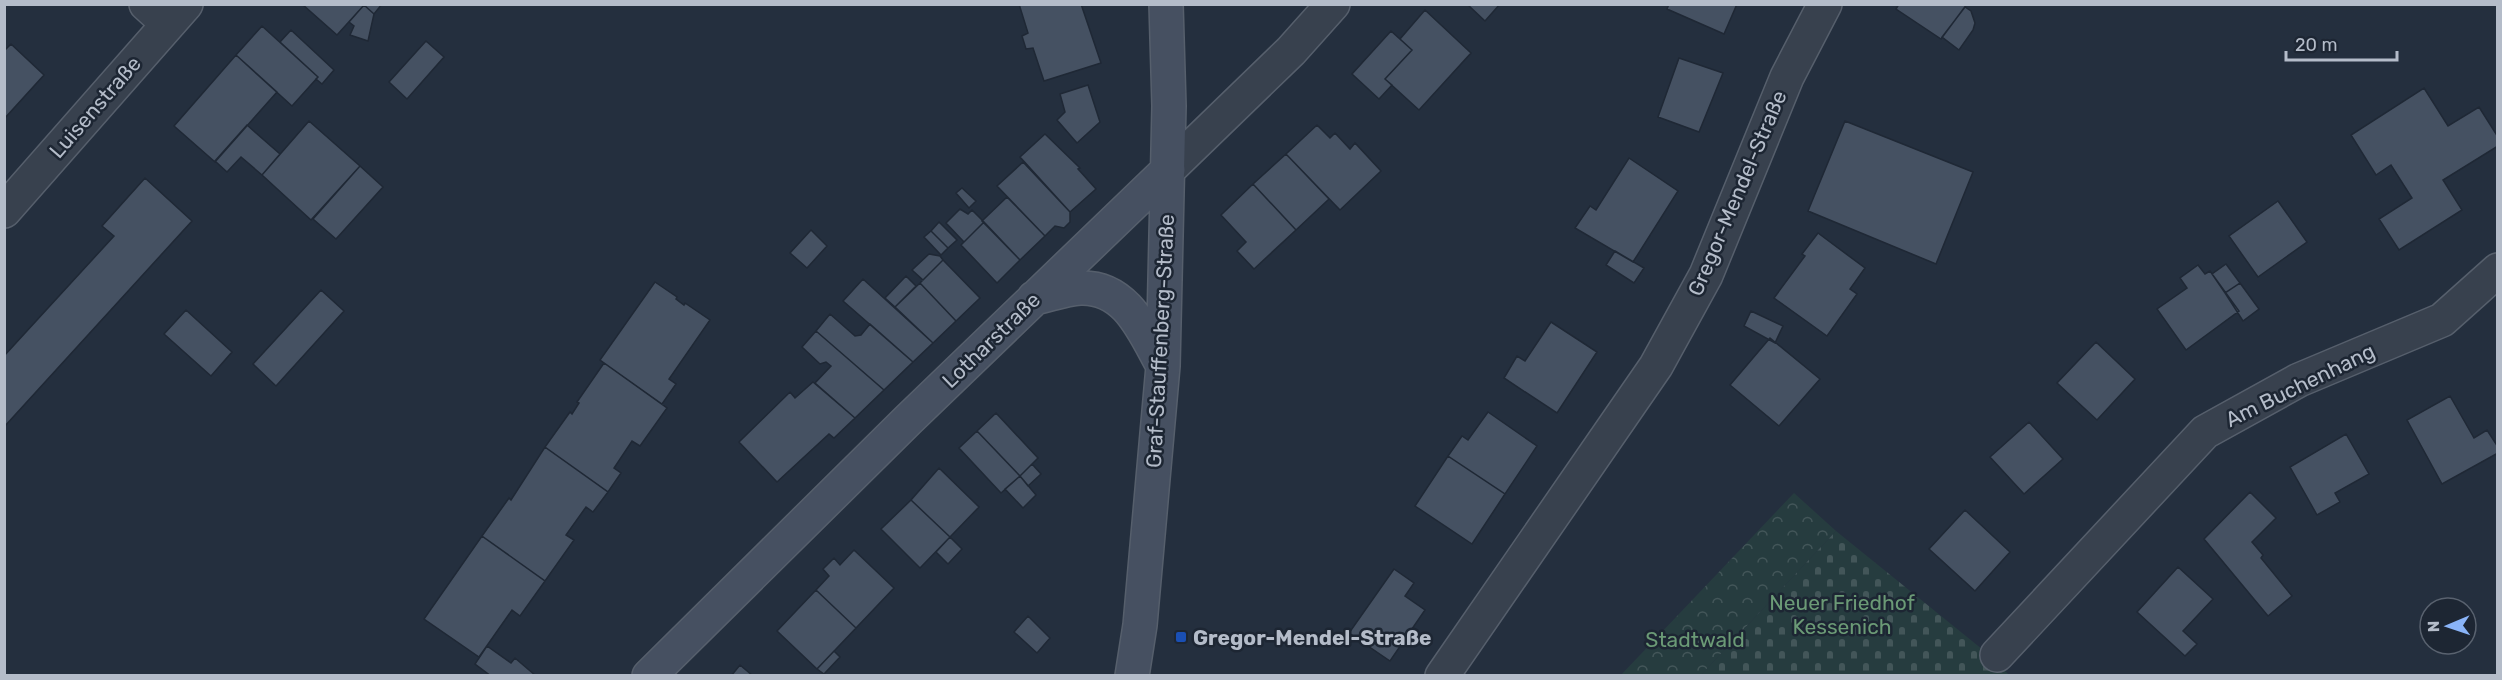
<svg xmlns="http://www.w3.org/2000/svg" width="2502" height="680" font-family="Rubik,sans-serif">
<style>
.forest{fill:url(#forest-crowns)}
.cemetery{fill:url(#cemetery-stones)}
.building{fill:#455162;stroke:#1f2835;stroke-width:1.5}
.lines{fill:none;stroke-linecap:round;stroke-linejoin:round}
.street-casing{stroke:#565f6c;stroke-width:36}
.secondary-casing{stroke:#565f6c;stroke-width:36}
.street{stroke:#38414e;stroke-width:33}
.secondary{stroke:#465061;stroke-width:33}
.transit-dot{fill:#1a4fb4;stroke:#1d2633;stroke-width:2}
.labels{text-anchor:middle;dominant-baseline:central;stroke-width:5;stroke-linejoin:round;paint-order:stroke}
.street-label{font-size:21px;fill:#b4bcc9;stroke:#1d2633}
.park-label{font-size:21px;fill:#6b9a76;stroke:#1d2633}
.poi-label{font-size:21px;font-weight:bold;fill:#b4bcc9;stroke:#1d2633;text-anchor:start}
</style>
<defs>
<pattern id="forest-crowns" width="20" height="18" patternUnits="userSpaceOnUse" patternTransform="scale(1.5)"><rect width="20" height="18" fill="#263c3f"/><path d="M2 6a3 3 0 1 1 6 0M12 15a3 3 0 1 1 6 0" fill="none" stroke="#435659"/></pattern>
<pattern id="cemetery-stones" width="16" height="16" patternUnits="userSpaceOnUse" patternTransform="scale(1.5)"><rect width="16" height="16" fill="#263c3f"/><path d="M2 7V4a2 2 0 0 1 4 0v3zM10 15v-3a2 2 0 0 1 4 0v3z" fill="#435659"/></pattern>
</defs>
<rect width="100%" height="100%" fill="#242f3e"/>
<path class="forest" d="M1794 493 1836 531 1701 675 1620 676Z"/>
<path class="cemetery" d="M1836 531 1993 658 2009 675 1700 676Z"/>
<path class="building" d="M302 4H382L374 14 364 5 337 35Z
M1019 4H1081L1101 63 1044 81 1033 48 1026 49 1022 36 1028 33Z
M1467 4H1500L1485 21Z
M1669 4H1737L1724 34 1667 9Z
M1899 4H1967L1941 39 1896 9Z
M364 5 374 14 368 41 350 35 354 26 349 22Z
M1965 7 1971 11 1975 23 1973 30 1959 50 1942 37Z
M1425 10 1471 53 1419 110 1385 79 1412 50 1400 39Z
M262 26 318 77 292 106 236 55Z
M291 30 334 70 322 84 316 79 318 77 280 42Z
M1391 31 1412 50 1385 79 1392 85 1379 99 1352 74Z
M426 41 444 57 407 99 389 82Z
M11 44 44 75 4 119V51Z
M236 55 277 92 215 162 174 126Z
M1679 58 1723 73 1699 132 1658 117Z
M1088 85 1100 122 1077 143 1057 120 1065 112 1060 94Z
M2424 88 2448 126 2479 107 2498 137V146L2443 180 2462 210 2399 250 2379 219 2412 198 2391 165 2376 175 2351 135Z
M309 121 360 166 311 220 262 175Z
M1845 121 1973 172 1936 264 1808 211Z
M247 125 280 154 262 175 241 157 227 172 215 161Z
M1317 125 1330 138 1335 133 1350 149 1355 143 1381 171 1340 210 1286 154Z
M1045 134 1080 168 1078 169 1096 189 1070 212 1020 157Z
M1286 154 1329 199 1296 230 1253 184Z
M1629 158 1678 191 1633 262 1575 228 1590 206 1596 210Z
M1023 162 1070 212V222L1064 228 1055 226 1045 236 997 186Z
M360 166 383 187 336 239 313 219Z
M145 178 192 221 4 427V356L114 236 102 226Z
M1253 184 1296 230 1254 269 1237 251 1246 242 1221 215Z
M962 188 976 201 969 208 956 193Z
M1007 197 1045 236 1020 260 982 221Z
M2278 201 2307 242 2258 277 2229 236Z
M960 209 968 214 972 210 984 222 964 242 946 223Z
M939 222 957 240 948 248 931 231Z
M984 222 1020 260 997 283 961 245Z
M811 230 827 246 807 268 790 253Z
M931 231 948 248 941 255 924 237Z
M1818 233 1865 268 1850 289 1857 294 1827 336 1774 298 1805 256 1802 254Z
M1615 251 1644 268 1634 283 1606 265Z
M929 254 940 256 943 260 923 280 912 270Z
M943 260 980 298 956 321 920 283Z
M2226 264 2240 283 2225 293 2212 274Z
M2198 265 2205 274 2210 271 2239 311 2186 350 2157 309 2187 288 2180 278Z
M906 276 916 286 895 307 885 298Z
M863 279 933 343 913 362 843 301Z
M655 282 677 297 676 299 684 305 685 303 710 320 669 379 676 384 662 404 600 360Z
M920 283 956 321 933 343 895 307Z
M2240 283 2259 309 2243 321 2225 293Z
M321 290 344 311 276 386 253 364Z
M186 310 232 352 211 376 164 334Z
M1751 311 1783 326 1775 343 1744 326Z
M830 314 855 336 861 335 870 324 913 362 884 390 816 331Z
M1551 322 1597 352 1557 413 1504 378 1517 356 1525 361Z
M816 331 884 390 855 418 815 383 831 366 826 362 820 364 802 347Z
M1770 338 1820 379 1779 426 1730 385Z
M2096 342 2135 379 2097 420 2057 383Z
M604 363 667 408 640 446 632 441 614 468 621 473 608 492 545 447 570 412 572 414 579 403 577 402Z
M813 382 855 418 834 438 829 434 777 482 739 442 790 392 795 398Z
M2450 396 2474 438 2487 430 2498 447V453L2442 484 2407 420Z
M1488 412 1537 446 1505 494 1448 456 1462 436 1468 440Z
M996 413 1038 458 1020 476 977 431Z
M2029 422 2063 459 2024 494 1990 457Z
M977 431 1020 476 1001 493 959 448Z
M2346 434 2369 474 2335 493 2340 502 2317 515 2290 467Z
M545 447 608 492 593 512 586 507 566 535 574 540 545 581 482 536 509 498 511 500Z
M1448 456 1505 494 1472 544 1415 506Z
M1032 464 1041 474 1028 486 1020 476Z
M939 468 979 507 950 537 911 500Z
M1020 476 1036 495 1023 508 1005 489Z
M2250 492 2276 518 2252 542 2263 555 2261 558 2292 596 2268 616 2204 539Z
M911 500 950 537 920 568 881 529Z
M1965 510 2010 552 1975 591 1929 549Z
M482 536 545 581 520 616 512 610 479 657 424 619Z
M950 537 962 549 948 564 936 552Z
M854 550 894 588 856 628 816 590 829 576 823 569 834 558 840 565Z
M2178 567 2213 599 2183 631 2197 644 2185 656 2137 612Z
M1394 569 1414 583 1405 596 1425 610 1390 661 1349 633Z
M816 590 856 628 817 669 777 631Z
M1028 616 1050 638 1037 653 1014 632Z
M487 646 511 663 515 658 536 676H491L475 664Z
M834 651 840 657 824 674 817 669Z
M740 665 753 676H731Z"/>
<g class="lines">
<g class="street-casing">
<path id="street" d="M146 4 168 24
M1168 170 1291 51 1333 4
M4 211 186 4
M1997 655 2205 432 2299 380 2442 320 2498 270
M1442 676 1656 366 1706 275 1787 77 1825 4"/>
</g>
<g class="secondary-casing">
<path id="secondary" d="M1034 298C1049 295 1065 289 1080 288 1127 286 1144 332 1163 366
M649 676 908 420 1168 170
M1132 676 1140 625 1163 366 1169 106 1166 4"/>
</g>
<use href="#street" class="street"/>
<use href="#secondary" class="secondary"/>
</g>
<rect class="transit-dot" x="1175" y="631" width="12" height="12" rx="3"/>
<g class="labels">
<g class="street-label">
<text transform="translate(95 107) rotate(-49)">Luisenstraße</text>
<text transform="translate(1737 193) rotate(-67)">Gregor-Mendel-Straße</text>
<text transform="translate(991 340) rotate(-44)">Lotharstraße</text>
<text transform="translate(1160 341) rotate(-87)">Graf-Stauffenberg-Straße</text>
<text transform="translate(2300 385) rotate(-26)">Am Buchenhang</text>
</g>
<g class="park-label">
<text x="1842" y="602">Neuer Friedhof<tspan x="1842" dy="24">Kessenich</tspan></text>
<text x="1695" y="639">Stadtwald</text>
</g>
<g class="poi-label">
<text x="1193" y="637">Gregor-Mendel-Straße</text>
</g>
</g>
<rect width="2502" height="680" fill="none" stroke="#b4bcc9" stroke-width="12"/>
<g transform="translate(2448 626) rotate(268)"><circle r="28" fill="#1d2633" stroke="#59626f" stroke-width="1.5"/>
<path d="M0-4.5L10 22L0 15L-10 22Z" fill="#8ab4f8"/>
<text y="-9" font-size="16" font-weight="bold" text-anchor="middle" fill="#b4bcc9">N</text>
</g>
<path d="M2286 51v9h111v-9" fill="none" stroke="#b4bcc9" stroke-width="3"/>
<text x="2295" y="51" font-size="18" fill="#b4bcc9" stroke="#1d2633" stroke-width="4.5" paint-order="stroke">20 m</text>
</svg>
